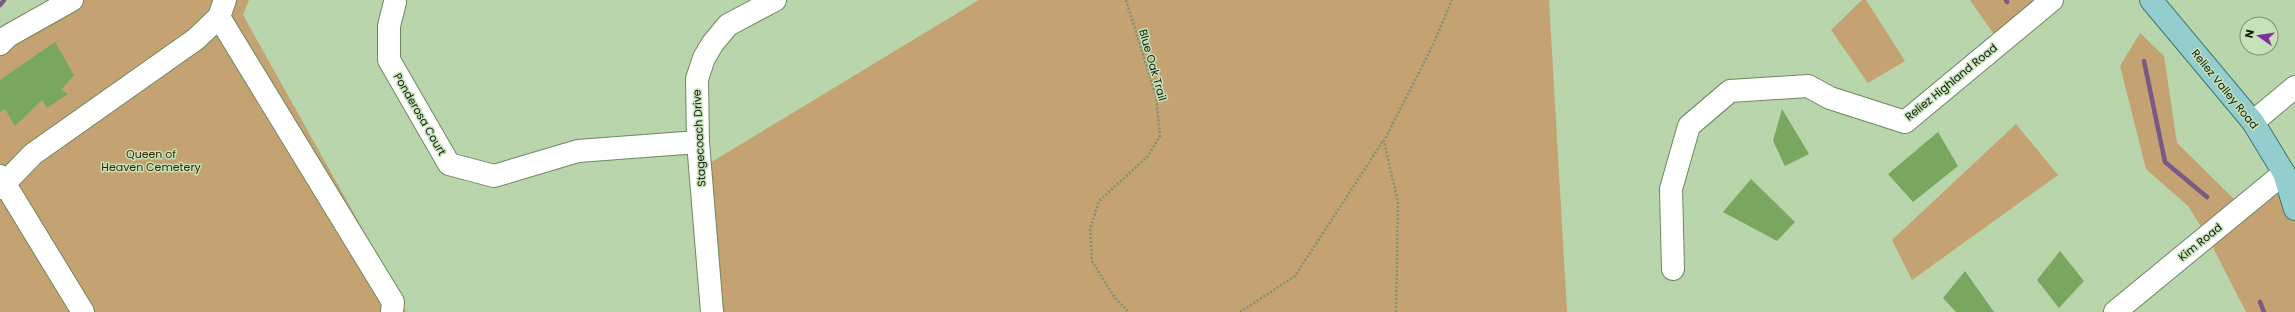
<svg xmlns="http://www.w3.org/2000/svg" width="2295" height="312" font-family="Poppins,sans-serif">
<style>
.green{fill:#c4a272}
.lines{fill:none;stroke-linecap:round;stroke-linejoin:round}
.stream{stroke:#785a85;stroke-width:4.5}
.building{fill:#79a75f}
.minor-casing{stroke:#6e8861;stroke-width:24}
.major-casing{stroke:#387a74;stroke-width:24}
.path{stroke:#7e9473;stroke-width:2.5;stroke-dasharray:2 2;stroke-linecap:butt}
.minor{stroke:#fff;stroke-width:22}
.major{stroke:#94cdcd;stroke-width:22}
.labels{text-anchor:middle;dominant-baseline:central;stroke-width:3;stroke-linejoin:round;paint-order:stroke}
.street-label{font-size:11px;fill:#121c0d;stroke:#c6e2b8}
.park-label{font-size:11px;fill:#3a2503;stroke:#c6e2b8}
</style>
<rect width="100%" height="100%" fill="#b9d5ab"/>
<path class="green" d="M50 0H249L243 15 389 276 406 312H0V27Z
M979 0H1549L1567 312H712L700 169Z
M1862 0H1866L1905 61 1868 83 1831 30Z
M1970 0H2052L2000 43Z
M2140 33 2164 56 2177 143 2242 207 2284 173 2295 209V312H2246L2207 236 2188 206 2146 169 2120 66Z
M2016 124 2058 175 1912 280 1892 240Z"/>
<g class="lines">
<path class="stream" d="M2006 0 2007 2
M0 5 4 0
M2144 61 2165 162 2207 197
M2260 302 2264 312"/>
</g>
<path class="building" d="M55 42 74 75 61 90 68 94 47 108 42 100 15 126 5 109 0 112V80Z
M1782 109 1809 154 1785 166 1773 141Z
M1938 132 1958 166 1913 202 1888 174Z
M1751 179 1795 222 1777 241 1723 212Z
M2060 251 2084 281 2059 308 2037 280Z
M1965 271 1994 312H1956L1943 298Z"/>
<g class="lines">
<g class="minor-casing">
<path id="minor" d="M395 2 389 26V60L449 164 494 176 578 151 698 142
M219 17 393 302 392 312
M0 44 8 36 72 0
M2253 122 2295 87
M0 176 83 312
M0 188 33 154 196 39 219 17 225 0
M1673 269 1671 189 1689 126 1730 91 1808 86 1830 98 1905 122 2052 0
M712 312 698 142 697 79 704 58 713 43 728 25 775 0
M2115 312 2284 173"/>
</g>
<g class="major-casing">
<path id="major" d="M2151 0 2253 122 2284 173 2295 209"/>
</g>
<path class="path" d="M1126 0 1156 96 1160 136 1148 156 1099 201 1090 229 1092 261 1115 298 1129 312
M1240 312 1295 276 1383 141
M1396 312 1398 203 1384 141 1432 47 1452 0"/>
<use href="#minor" class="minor"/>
<use href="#major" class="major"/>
</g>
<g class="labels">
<g class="street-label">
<text transform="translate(1153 65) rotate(74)">Blue Oak Trail</text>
<text transform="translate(1951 82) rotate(-39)">Reliez Highland Road</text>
<text transform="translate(2225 89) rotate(51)">Reliez Valley Road</text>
<text transform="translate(420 114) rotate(60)">Ponderosa Court</text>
<text transform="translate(699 138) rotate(-93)">Stagecoach Drive</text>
<text transform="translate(2200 242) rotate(-39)">Kim Road</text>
</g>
<g class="park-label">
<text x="151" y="154">Queen of<tspan x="151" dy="13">Heaven Cemetery</tspan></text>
</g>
</g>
<g transform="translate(2259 36) rotate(283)"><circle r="19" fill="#c6e2b8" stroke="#7e9374"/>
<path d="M0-3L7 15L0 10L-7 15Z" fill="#802e9e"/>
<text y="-6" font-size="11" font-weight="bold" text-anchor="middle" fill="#121c0d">N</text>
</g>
</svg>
